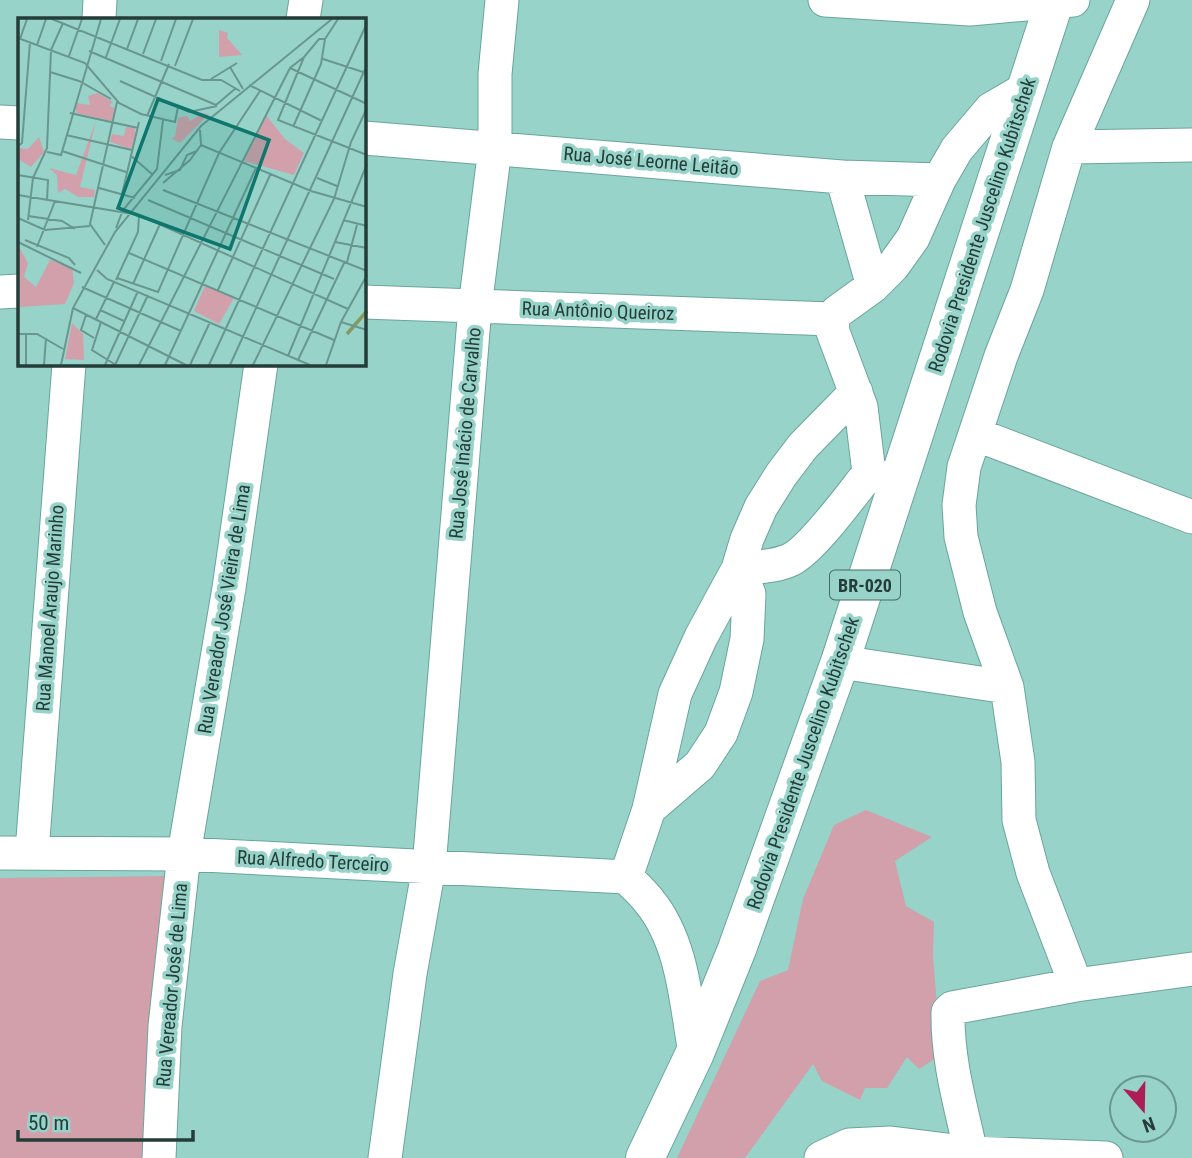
<svg xmlns="http://www.w3.org/2000/svg" width="1192" height="1158" font-family="'Roboto Condensed',sans-serif">
<style>
.green{fill:#d1a0ab}
.lines{fill:none;stroke-linecap:round;stroke-linejoin:round}
.minor-casing{stroke:#6aa59c;stroke-width:35}
.highway-casing{stroke:#6aa59c;stroke-width:40}
.minor{stroke:#fff;stroke-width:33}
.highway{stroke:#fff;stroke-width:38}
.labels{text-anchor:middle;dominant-baseline:central;stroke-width:7;stroke-linejoin:round;paint-order:stroke}
.shield{fill:#97d3c9;stroke:#466a64;stroke-width:2}
.shield-label{font-size:18px;font-weight:bold;fill:#243d39}
.street-label{font-size:19px;fill:#243d39;stroke:#97d3c9}
.inset-river{fill:none;stroke:#86995e;stroke-width:3.5}
.inset-road{fill:none;stroke:#69978f;stroke-width:2}
.view{fill:#0f766e;fill-opacity:0.15;stroke:#0f766e;stroke-width:3.5}
.inset-edge{fill:none;stroke:#243d39;stroke-width:3.5}
</style>
<rect width="100%" height="100%" fill="#97d3c9"/>
<path class="green" d="M866 810 932 837 895 861 906 906 934 922 933 956 941 1055 919 1069 907 1057 887 1088H865L860 1100 822 1081 813 1064 745 1158H677L760 981 788 970 803 899 834 825Z
M167 876 149 1158H0V878Z"/>
<g class="lines">
<g class="minor-casing">
<path id="minor" d="M825 0 970 9 1073 0
M99 19 100 0
M303 19 306 0
M0 122 19 123
M364 138 842 177 939 180
M1069 147 1192 145
M842 177 873 286
M0 292 19 291
M364 302 832 319
M975 434 1192 517
M897 483 869 473 861 407 833 332 832 319 837 312 873 286 893 266 913 238 939 180 957 149 991 109 1027 88
M840 662 1007 687
M649 809 700 765 721 733 736 692 747 639 749 594 738 569C756 567 776 567 792 559 814 547 852 494 869 473
M32 852 69 364
M0 853 184 854 626 877
M626 877 649 809 675 694 701 637 738 569 747 539 761 507 781 475 803 446 856 392
M626 877C634 885 642 892 649 901 683 942 686 1003 695 1053
M1076 985 1033 873 1019 820 1018 762 1007 687 980 612 961 537 959 505 964 467 1001 356 1027 290 1069 147 1133 0
M971 1153C961 1107 947 1060 948 1012L952 1008 1076 985 1192 969
M159 1158 165 1026 184 854 229 588 261 364
M385 1158 410 974 429 867 475 307 495 148V74L502 0
M821 1158 849 1145 891 1143 971 1153 1106 1158"/>
</g>
<g class="highway-casing">
<path id="highway" d="M645 1158 695 1053 737 949 840 662 1055 0"/>
</g>
<use href="#minor" class="minor"/>
<use href="#highway" class="highway"/>
</g>
<g class="labels">
<rect class="shield" x="830" y="570.5" width="70" height="29" rx="5"/>
<g class="shield-label">
<text x="865" y="585">BR-020</text>
</g>
<g class="street-label">
<text transform="translate(651 161) rotate(5)">Rua José Leorne Leitão</text>
<text transform="translate(982 225) rotate(-72)">Rodovia Presidente Juscelino Kubitschek</text>
<text transform="translate(598 311) rotate(2)">Rua Antônio Queiroz</text>
<text transform="translate(465 433) rotate(-85)">Rua José Inácio de Carvalho</text>
<text transform="translate(50 608) rotate(-86)">Rua Manoel Araujo Marinho</text>
<text transform="translate(224 609) rotate(-81)">Rua Vereador José Vieira de Lima</text>
<text transform="translate(803 763) rotate(-71)">Rodovia Presidente Juscelino Kubitschek</text>
<text transform="translate(313 861) rotate(3)">Rua Alfredo Terceiro</text>
<text transform="translate(172 985) rotate(-85)">Rua Vereador José de Lima</text>
</g>
</g>
<g transform="translate(18 18)">
<rect width="348" height="348" fill="#97d3c9"/>
<path d="M201 12 210 15 209 20 224 37 201 39ZM80 75 95 84 91 88 97 90 94 103 58 95V85L72 87 70 78ZM185 95 191 96 162 125 153 120 157 119 160 100 169 98 172 103ZM248 97 267 121 286 135 276 157 226 143ZM78 103 62 169 77 172 76 179H60L47 171 40 175 39 157 31 150 58 157ZM108 109 116 110 118 115 113 131 92 124 94 116 106 118ZM21 119 26 134 13 149 0 141V130L10 131ZM0 227 10 245 6 259 18 269 32 242 54 249 56 265 47 286 2 289ZM187 268 216 280 201 306 176 293ZM54 305 65 316 66 342 47 341Z" fill="#d1a0ab"/>
<path class="inset-river" d="M329 316 349 293"/>
<path class="inset-road" d="M34 1 184 62H203L222 73M0 20 67 45 101 85 123 96 157 104 160 89M2 21 9 1M307 21H301L286 39 260 102 349 137M19 27 28 1M109 31 120 1M71 33 198 87 218 70M125 36 138 1M51 38 64 1M88 39 102 1M305 41 345 54M143 43 158 1M157 48 175 1M212 49 225 71M272 50 349 86M32 54 61 63 93 81M193 61 219 45M102 63 171 94 199 88M231 67 304 103M52 95 120 110M129 98 151 46M275 109 303 46 307 21 320 1M48 117 114 132M183 127 293 173 349 189M0 128 4 125 12 24M44 133 108 154M29 134 43 137 83 1M112 137 135 157M0 157 30 162 29 182M147 157 162 152 169 137 179 133M299 160 319 168M145 165 172 142 183 127 182 112M81 170 117 180M145 172 349 253M104 176 121 104M0 177 121 197 330 291M130 182 316 261M10 198 44 203 57 211M0 200 27 212 72 208M10 202 15 160 29 130 33 32 45 5M325 202 349 208M98 210 105 192 139 151 145 102M7 222 51 240 57 247M0 224 63 255M317 224 349 230M87 227 72 206 99 84M19 229 37 183M111 235 316 322M329 244 339 207M79 252 89 261 292 347M99 260 140 274 201 135 242 73M98 262 120 214 121 197M115 266 142 206M64 269 163 313M200 272 253 155M55 290 168 347M82 292 106 303M68 297 63 312 76 320M78 301 96 264M83 304 74 332 98 347M323 304 349 312M0 316H19L45 331M270 338 349 146M280 342 327 243M8 347V316M26 347 28 320M43 347 55 290 97 214 183 108 314 1M87 347 120 273M97 347 130 277M121 347 272 50 286 39M147 347 238 150M172 347 192 304M191 347 349 5M212 347 349 47M235 347 316 181 333 124 349 90M308 347 323 304 349 257"/>
<path class="view" d="M140 81 251 122 212 231 100 190Z"/>
<rect width="348" height="348" class="inset-edge"/>
</g>
<g transform="translate(1143 1109) rotate(160)"><circle r="33" fill="#97d3c9" stroke="#69978f" stroke-width="2"/>
<path d="M0-5L12 26L0 18L-12 26Z" fill="#ad1e57"/>
<text y="-10" font-size="19" font-weight="bold" text-anchor="middle" fill="#243d39">N</text>
</g>
<path d="M18 1130v10h175v-10" fill="none" stroke="#243d39" stroke-width="3.5"/>
<text x="28" y="1130" font-size="21" fill="#243d39" stroke="#97d3c9" stroke-width="5" paint-order="stroke">50 m</text>
</svg>
